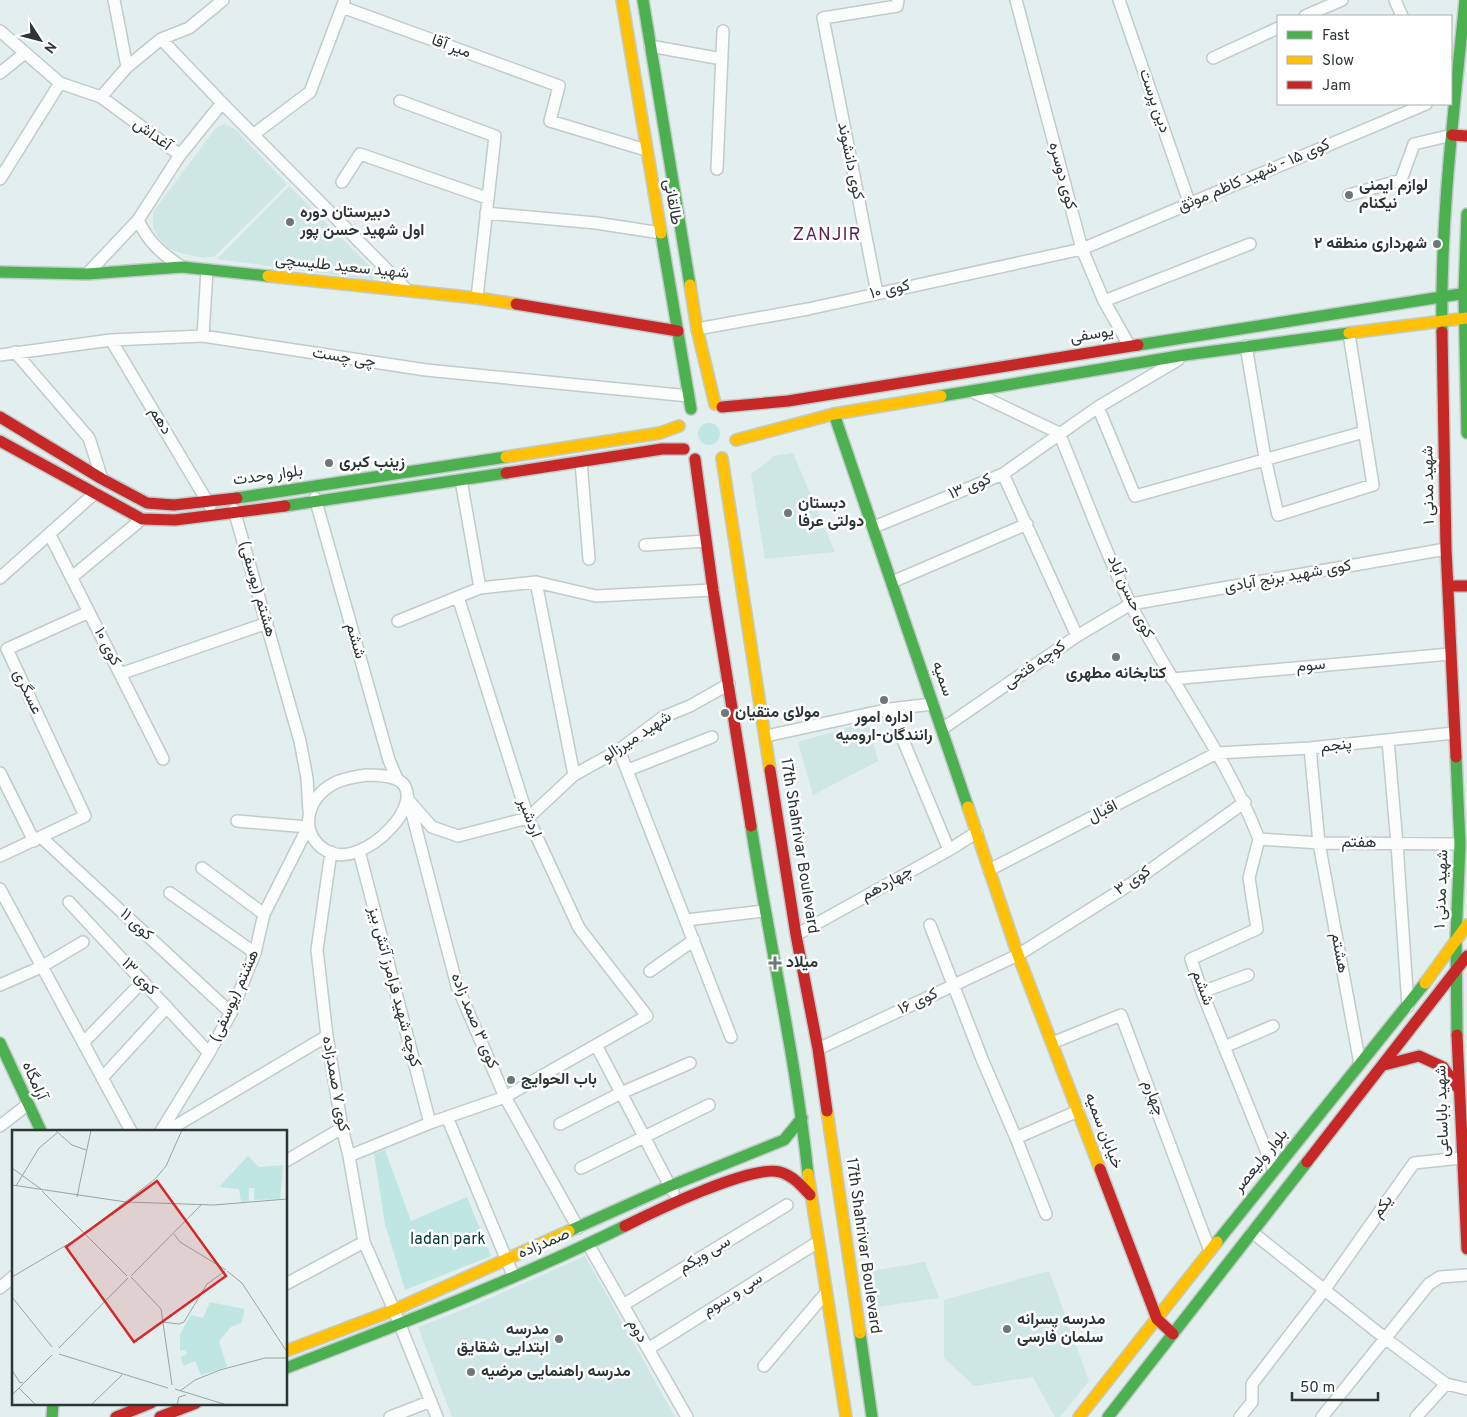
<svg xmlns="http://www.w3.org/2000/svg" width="1467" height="1417" font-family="Overpass,Vazirmatn,sans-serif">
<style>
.built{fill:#cee6e4}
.green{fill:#c0e6e2}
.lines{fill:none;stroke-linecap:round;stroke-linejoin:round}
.street-casing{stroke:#c0cbca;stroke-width:14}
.fast-casing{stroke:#c0cbca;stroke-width:14}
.slow-casing{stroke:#c0cbca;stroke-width:14}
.jam-casing{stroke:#c0cbca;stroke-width:14}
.street{stroke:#fbfdfc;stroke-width:11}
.fast{stroke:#4caf50;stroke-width:11}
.slow{stroke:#ffc107;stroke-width:11}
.jam{stroke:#c62828;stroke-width:11}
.poi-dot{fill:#6c7776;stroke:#fff;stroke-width:2}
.labels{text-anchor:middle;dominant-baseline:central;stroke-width:5;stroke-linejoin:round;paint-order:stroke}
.street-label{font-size:16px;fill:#2c3635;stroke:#fff}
.poi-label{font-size:16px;font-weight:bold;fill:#2c3635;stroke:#fff;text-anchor:start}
.park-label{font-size:16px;fill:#033734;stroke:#fff}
.neighbourhood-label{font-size:18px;letter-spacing:1px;fill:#582452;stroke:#fff}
.inset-road{fill:none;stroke:#99a5a4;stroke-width:1}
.view{fill:#d62828;fill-opacity:0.15;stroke:#d62828;stroke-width:2.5}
.inset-edge{fill:none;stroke:#2c3635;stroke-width:2.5}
</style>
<rect width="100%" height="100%" fill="#e2efee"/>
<path class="built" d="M224 124 235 129 287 184 215 256 205 258 184 254 165 247 153 228V212L216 128Z
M289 186 377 273 373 280 217 259Z
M793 453 835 552 765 559 751 474 770 460 773 456Z
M868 722 878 761 813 795 798 742Z
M585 1256 675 1417H452L418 1327 470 1307Z
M925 1262 939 1298 876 1307 871 1271Z
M1049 1271 1089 1381 1060 1417H1055L1033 1377 974 1386 944 1358V1300Z"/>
<path class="green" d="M698 434a11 11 0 1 1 22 0a11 11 0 1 1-22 0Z
M385 1150 411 1221 467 1197 491 1256 405 1290 385 1224 374 1154Z"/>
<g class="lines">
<g class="street-casing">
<path id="street" d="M114 0 127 67
M1016 0 1082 249 1104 301 1129 345
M1119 0 1189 202
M1395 0 1402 16
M342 7 559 86 550 121 646 150
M1305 16 1342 0
M0 31 60 83 101 97 180 155 138 220 87 274
M161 39 222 103 407 290
M650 46 722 59
M1213 58 1278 28
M0 73 25 53
M101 97 127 67 161 39 189 28 223 0
M400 101 495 136 477 298
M254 134 310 92 344 2
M180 155 222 103
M717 169 723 31
M0 179 60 83
M342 182 360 154 487 198
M1349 195 1401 180 1414 144 1452 135
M486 213 596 223 661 233
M138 220C148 242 162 254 182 267
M877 293 823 18 897 6 898 0
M1104 301 1250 244
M697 329 808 309 1082 249 1426 104
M203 336 207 270
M111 340 210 506
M1246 346 1265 458 1278 515 1373 485 1349 334
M15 352 89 438 102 479
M0 355 111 340 203 336 426 370 689 396
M973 392 1059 433C1083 490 1104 550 1131 605 1171 684 1227 756 1259 839
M1098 407 1135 496 1364 432
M581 462 589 559
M1003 474 1077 636
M461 480 480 588
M315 498 389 760 397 779
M234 510 300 741 307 778 309 811
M874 527 1003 474 1098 407 1178 360
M50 535 163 759
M645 545 706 541
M72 577 142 519
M0 578 95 493
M536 582 574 775
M892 582 1027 524
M398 621 480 588 536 582 596 596 713 590
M120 674 267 623
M1172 679 1450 654
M890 709 949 850
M942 729 1077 636 1131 604 1446 549
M766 736 890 709 933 704
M1388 740 1397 844 1408 1006
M1310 748 1319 843 1360 1064
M619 750 731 1037
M628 770 712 737
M0 773 34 841
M366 775C376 775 387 775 396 779 435 796 363 872 327 851 298 834 306 798 333 784 343 778 355 777 366 775Z
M408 798 457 986 505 1097 578 1228
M410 802 432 827 458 836 528 818 574 775 619 750 663 717 690 706 729 684
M41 837 231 1013
M1259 839 1249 878 1257 929 1191 959 1202 992 1274 1170
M1259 839 1319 843 1460 844
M359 851 430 1123
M331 852 317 950 327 1036 342 1128 349 1156 364 1242 394 1310 437 1417
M0 856 85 816 7 649 89 612
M202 868 264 914
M989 870 1217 753 1310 748 1454 733
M0 889 131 1131
M170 893 255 953
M69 902 209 1053
M686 920 764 911
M930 925 982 1059 1016 1138 1078 1111
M796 935 949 850 977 832
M650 971 694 940
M0 985 41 967 83 942
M1202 992 1248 975
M83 1043 143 981
M1052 1043 1121 1015 1210 1251
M596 1045 673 1192
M1224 1047 1273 1026
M818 1049 1018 955 1132 883 1245 802
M102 1078 167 1007
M447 1117 513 1275
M560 1124 621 1093 690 1063
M0 1126 27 1105
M161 1131 209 1053 231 1013 255 953 264 914 308 827 237 821
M167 1131 327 1036
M1016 1138 1046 1214
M349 1156 430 1123 505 1097 647 1016 579 928 528 818 458 597
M286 1161 342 1128
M581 1168 709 1105
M1252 1232 1386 1339 1446 1384 1467 1389
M588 1244 687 1417
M286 1284 364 1242
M0 1288 14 1276
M623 1305 787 1205
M648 1349 818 1242
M764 1366 825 1294
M390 1417 431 1401
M1240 1417 1252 1402V1384L1325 1289 1414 1163 1461 1158
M1322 1417 1429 1284 1440 1277 1467 1275
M1416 1417 1446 1384"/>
</g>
<g class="fast-casing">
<path id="fast" d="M643 0 690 285
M1467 214 1464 293 1467 433
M661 233 691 409
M0 272 87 274 182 267 268 276
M1442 332C1440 222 1454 110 1465 0
M1138 345 1467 293
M941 396 1185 355 1349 333
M834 414 968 807
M237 498 506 457
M285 506 506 473
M1456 757 1460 844 1456 937 1457 1035
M751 826C769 942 796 1057 808 1174
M0 1043 41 1131
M569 1231 670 1186 784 1140 802 1118
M1217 1242 1425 983
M860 1333 872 1417
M286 1368C400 1324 515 1280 625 1226
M52 1417 53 1403
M1108 1417 1307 1162"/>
</g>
<g class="slow-casing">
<path id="slow" d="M622 0 661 233
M268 276 477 298 516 304
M690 285 697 329 715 404
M1349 333 1467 318
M736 440 834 414 941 396
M506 457 660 433 679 426
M722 458 770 770
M968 807 1018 955 1100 1169
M1425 983 1467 925
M827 1111 860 1333
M808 1174 846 1417
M286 1351 394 1310 569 1231
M1079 1417 1217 1242"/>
</g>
<g class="jam-casing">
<path id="jam" d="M1452 135 1467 136
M516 304 678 331
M1442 332 1446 549 1456 757
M722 407 788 401 1138 345
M0 417 102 479 147 503 174 505 237 498
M0 441 142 519 175 520 285 506
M695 459 713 590 751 826
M506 473 662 449H684
M1449 586H1467
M770 770 796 935 818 1049 827 1111
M1457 1035 1467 1249
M1384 1065 1419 1056 1443 1067 1458 1088
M1307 1162 1467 956
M1100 1169 1157 1319 1173 1334
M625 1226C653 1212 752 1164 780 1172 793 1176 801 1185 810 1195
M116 1417 151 1403
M160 1417 196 1403"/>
</g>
<use href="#street" class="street"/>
<use href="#fast" class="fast"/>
<use href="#slow" class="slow"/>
<use href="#jam" class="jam"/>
</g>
<g class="poi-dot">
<circle cx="1349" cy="195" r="5"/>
<circle cx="290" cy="222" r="5"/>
<circle cx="1437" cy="244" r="5"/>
<circle cx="329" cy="463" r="5"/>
<circle cx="788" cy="513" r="5"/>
<circle cx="1116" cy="657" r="5"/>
<circle cx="884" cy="700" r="5"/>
<circle cx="725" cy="713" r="5"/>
<path d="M772.5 955.5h5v5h5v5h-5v5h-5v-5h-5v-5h5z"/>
<circle cx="511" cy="1080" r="5"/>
<circle cx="1007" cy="1329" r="5"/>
<circle cx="559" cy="1339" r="5"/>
<circle cx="471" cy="1372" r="5"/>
</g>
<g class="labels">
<g class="street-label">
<text transform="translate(451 47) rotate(20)">میر آقا</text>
<text transform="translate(1154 101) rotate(71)">دین پرست</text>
<text transform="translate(152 135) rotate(36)">آغداش</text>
<text transform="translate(850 161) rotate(78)">کوی دانشوند</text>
<text transform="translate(1062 176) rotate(75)">کوی دوسره</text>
<text transform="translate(1254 176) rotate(-23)">کوی ۱۵ - شهید کاظم موثق</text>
<text transform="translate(672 202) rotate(80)">طالقانی</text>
<text transform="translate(342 267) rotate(6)">شهید سعید طلیسچی</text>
<text transform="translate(890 290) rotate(-13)">کوی ۱۰</text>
<text transform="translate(1092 335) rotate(-9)">یوسفی</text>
<text transform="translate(344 358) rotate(9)">چی چست</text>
<text transform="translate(160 421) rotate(59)">دهم</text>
<text transform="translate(268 476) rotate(-8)">بلوار وحدت</text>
<text transform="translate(1429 485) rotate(-91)">شهید مدنی ۱</text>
<text transform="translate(970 487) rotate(-22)">کوی ۱۳</text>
<text transform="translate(1288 577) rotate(-10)">کوی شهید برنج آبادی</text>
<text transform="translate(257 589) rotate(74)">هشتم (یوسفی)</text>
<text transform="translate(1130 597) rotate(65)">کوی حسن آباد</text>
<text transform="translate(355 641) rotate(74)">ششم</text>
<text transform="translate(107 647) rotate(63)">کوی ۱۰</text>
<text transform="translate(1035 665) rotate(-35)">کوچه فتحی</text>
<text transform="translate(1311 666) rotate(-5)">سوم</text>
<text transform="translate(942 679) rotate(71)">سمیه</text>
<text transform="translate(27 692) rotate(65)">عسگری</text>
<text transform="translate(637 737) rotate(-33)">شهید میرزالو</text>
<text transform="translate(1336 746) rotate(-7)">پنجم</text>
<text transform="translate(1103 812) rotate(-27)">اقبال</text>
<text transform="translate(529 818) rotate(69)">اردشیر</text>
<text transform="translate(1359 843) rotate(1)">هفتم</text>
<text transform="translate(799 846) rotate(81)">17th Shahrivar Boulevard</text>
<text transform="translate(1133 881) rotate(-34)">کوی ۳</text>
<text transform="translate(887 884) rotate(-29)">چهاردهم</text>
<text transform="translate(1442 889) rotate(-88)">شهید مدنی ۱</text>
<text transform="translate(136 925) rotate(43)">کوی ۱۱</text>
<text transform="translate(1339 953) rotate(80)">هشتم</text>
<text transform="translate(139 977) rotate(47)">کوی ۱۳</text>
<text transform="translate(394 987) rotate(75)">کوچه شهید فرامرز آتش بیز</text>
<text transform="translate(1202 988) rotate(70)">ششم</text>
<text transform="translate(235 996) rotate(-66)">هشتم (یوسفی)</text>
<text transform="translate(918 1002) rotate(-25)">کوی ۱۶</text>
<text transform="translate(474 1021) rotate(68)">کوی ۳ صمد زاده</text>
<text transform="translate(34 1081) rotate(66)">آرامگاه</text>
<text transform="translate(335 1084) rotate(80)">کوی ۷ صمدزاده</text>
<text transform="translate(1153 1098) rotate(69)">چهارم</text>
<text transform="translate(1443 1111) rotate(-92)">شهید باباساعی</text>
<text transform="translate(1103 1131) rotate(69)">خیابان سمیه</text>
<text transform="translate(1261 1161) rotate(-51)">بلوار ولیعصر</text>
<text transform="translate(1383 1207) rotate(-55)">یکم</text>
<text transform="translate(544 1244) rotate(-23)">صمدزاده</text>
<text transform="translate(863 1246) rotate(82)">17th Shahrivar Boulevard</text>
<text transform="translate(705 1255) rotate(-31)">سی ویکم</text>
<text transform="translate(733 1295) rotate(-32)">سی و سوم</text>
<text transform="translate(637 1331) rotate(60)">دوم</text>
</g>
<g class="poi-label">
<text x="1359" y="186">لوازم ایمنی<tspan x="1359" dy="18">نیکنام</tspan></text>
<text x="300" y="213">دبیرستان دوره<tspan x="300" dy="18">اول شهید حسن پور</tspan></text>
<text x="1427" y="244" text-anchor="end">شهرداری منطقه ۲</text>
<text x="339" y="463">زینب کبری</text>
<text x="798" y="504">دبستان<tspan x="798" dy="18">دولتی عرفا</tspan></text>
<text x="1116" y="674" text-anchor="middle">کتابخانه مطهری</text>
<text x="735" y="713">مولای متقیان</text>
<text x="884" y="718" text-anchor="middle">اداره امور<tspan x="884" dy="18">رانندگان-ارومیه</tspan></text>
<text x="786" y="963">میلاد</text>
<text x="521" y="1080">باب الحوایج</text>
<text x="1017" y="1320">مدرسه پسرانه<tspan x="1017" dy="18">سلمان فارسی</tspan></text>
<text x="549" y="1330" text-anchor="end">مدرسه<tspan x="549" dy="18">ابتدایی شقایق</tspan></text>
<text x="481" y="1372">مدرسه راهنمایی مرضیه</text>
</g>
<g class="park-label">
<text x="448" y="1240">ladan park</text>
</g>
<g class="neighbourhood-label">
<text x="827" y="235">ZANJIR</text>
</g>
</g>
<g transform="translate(12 1130)">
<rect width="275" height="275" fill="#e2efee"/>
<path d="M236 26 247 37 271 35 268 69 242 70V58H237V71L229 72 227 59 207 57ZM198 172 232 179V185L229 193 219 197 207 211 215 237 189 245 183 231 172 236 168 227 175 224 173 220 168 221V204L179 185 191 188Z" fill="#c0e6e2"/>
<path class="inset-road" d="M43 0 60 15 74 20M0 38 29 59M0 55 114 72 202 75 275 69M4 56 27 18 45 3M30 61 115 146M65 67 79 0M162 104 168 112 214 140M215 141 230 153 275 222M119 146 189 75M0 147 68 107 143 49 154 36 170 0M119 147 149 179 160 255M0 167 40 217M151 192 167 194 172 192 195 154 213 141M47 218 116 148M47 224 156 258M0 240 8 253 11 252M7 258 24 275M163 259 215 275M168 261 183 250 208 240 253 228H275M0 265 40 225M79 275 110 245M165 275 167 267 174 265"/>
<path class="view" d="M145 51 214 146 122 212 54 117Z"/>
<rect width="275" height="275" class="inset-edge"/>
</g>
<rect x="1277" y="15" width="175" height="90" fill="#ffffff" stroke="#abafae"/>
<rect x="1287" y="31" width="25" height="8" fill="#4caf50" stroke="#abafae"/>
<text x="1322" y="40" font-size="15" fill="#2c3635">Fast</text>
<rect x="1287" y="56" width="25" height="8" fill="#ffc107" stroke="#abafae"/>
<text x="1322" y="65" font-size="15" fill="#2c3635">Slow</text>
<rect x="1287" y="81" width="25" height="8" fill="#c62828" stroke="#abafae"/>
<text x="1322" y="90" font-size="15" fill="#2c3635">Jam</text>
<g transform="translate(40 40) rotate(126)" stroke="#ffffff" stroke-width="4" paint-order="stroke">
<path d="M0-4L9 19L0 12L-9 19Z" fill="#2c3635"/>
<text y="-8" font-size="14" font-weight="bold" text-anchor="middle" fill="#2c3635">N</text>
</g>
<path d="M1292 1392v8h86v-8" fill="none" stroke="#2c3635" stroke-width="2.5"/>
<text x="1300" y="1392" font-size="15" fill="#2c3635" stroke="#ffffff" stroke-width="4" paint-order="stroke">50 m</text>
</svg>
